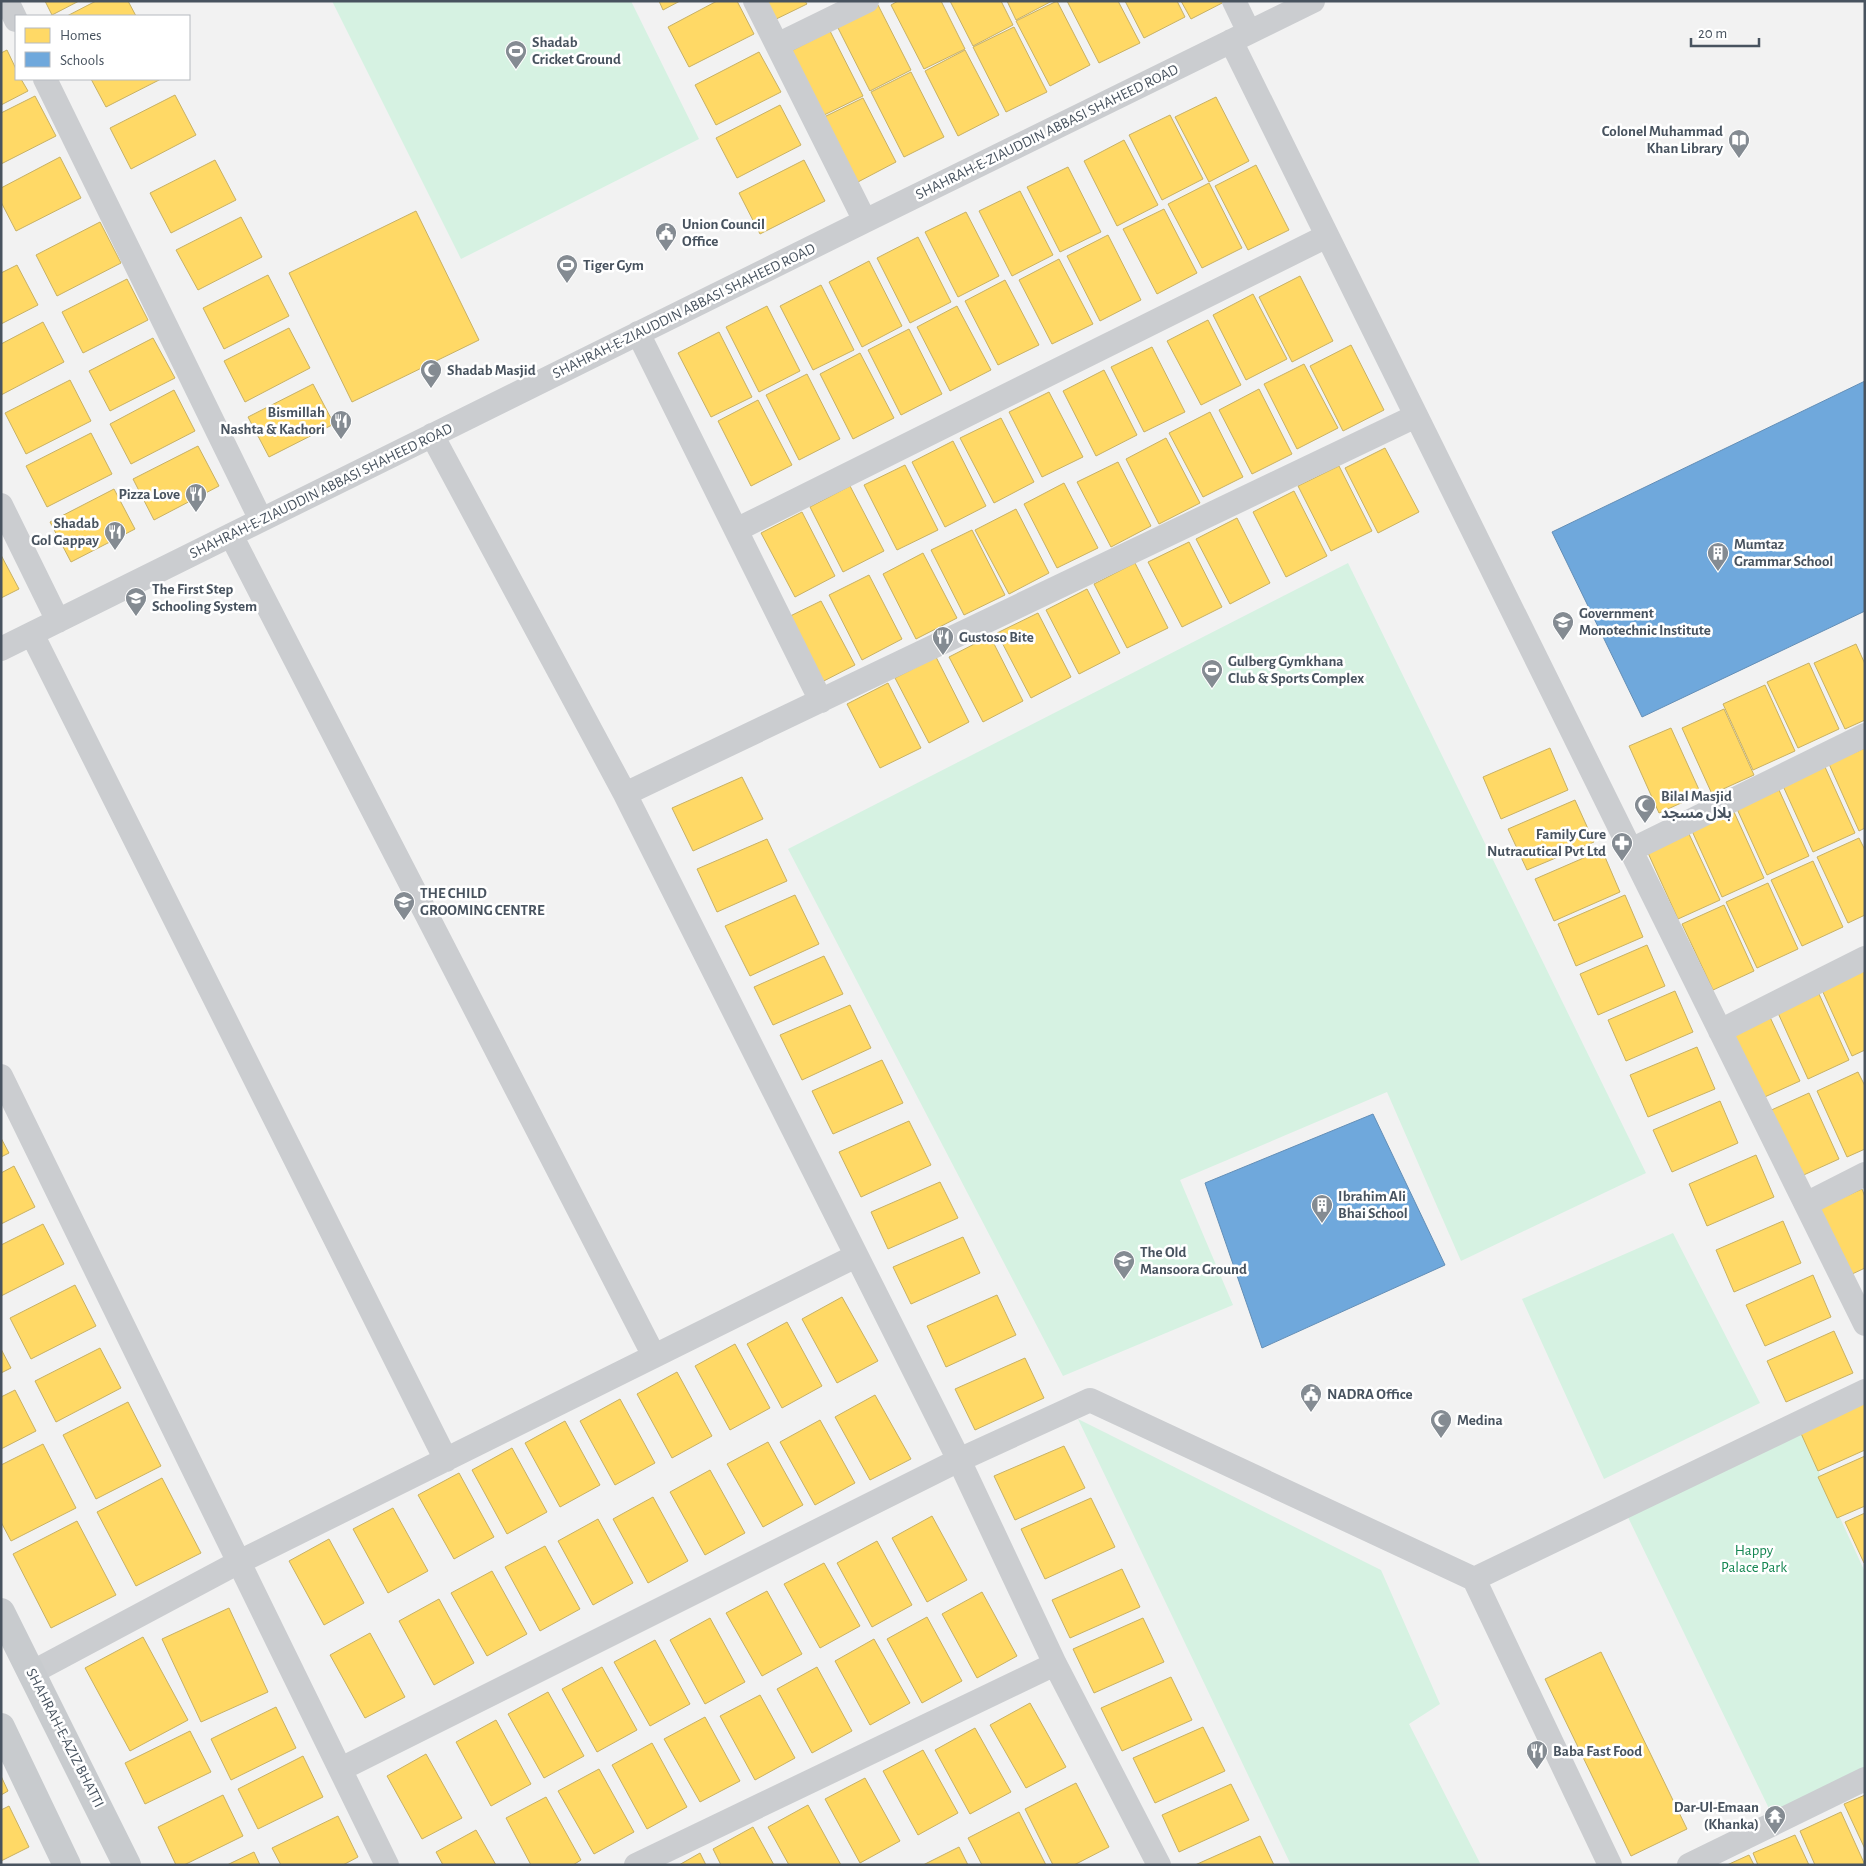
<svg xmlns="http://www.w3.org/2000/svg" width="1866" height="1866" font-family="'Alegreya Sans','Noto Sans Arabic',sans-serif">
<style>
.green{fill:#d6f2e2}
.homes{fill:#ffd966;stroke:#c8b164}
.schools{fill:#6fa8dc;stroke:#638eb6}
.lines{fill:none;stroke-linecap:round;stroke-linejoin:round}
.minor{stroke:#cbcdd0;stroke-width:24}
.major{stroke:#c8cbce;stroke-width:28}
.labels{text-anchor:middle;dominant-baseline:central;stroke-width:5;stroke-linejoin:round;paint-order:stroke}
.poi-label{font-size:15px;font-weight:bold;fill:#48535f;stroke:#fff;text-anchor:start}
.street-label{font-size:15px;fill:#48535f;stroke:#fff}
.park-label{font-size:15px;fill:#148651;stroke:#fff}
</style>
<rect width="100%" height="100%" fill="#f2f2f2"/>
<path class="green" d="M332 1H631L699 139 461 259Z
M1348 563 1646 1173 1461 1261 1387 1092 1180 1180 1233 1305 1063 1376 788 849Z
M1673 1233 1760 1403 1604 1479 1522 1299Z
M1078 1419 1381 1570 1440 1704 1409 1724 1481 1865H1291Z
M1799 1429 1865 1572V1779L1776 1823 1623 1507Z"/>
<path class="homes" d="M45 1H79L52 15Z
M96 1H128L136 16H67Z
M659 1H680L663 10Z
M717 1H737L754 34 689 67 668 27Z
M754 1H805L807 4 766 24Z
M898 1H941L965 49 924 69 891 5Z
M950 1H1001L1013 25 973 46Z
M1007 1H1052L1016 20Z
M1057 1 1090 65 1050 86 1016 21Z
M1067 1H1118L1140 43 1099 63Z
M1125 1H1177L1185 17 1144 38Z
M1181 1H1226L1191 19Z
M878 5 911 70 870 91 837 26Z
M1014 27 1047 92 1006 112 973 47Z
M830 31 863 96 822 116 789 52Z
M7 50 16 69V79H21L28 91 1 105V53Z
M965 50 999 115 958 136 925 71Z
M759 52 781 92 716 125 695 85Z
M911 72 944 137 904 157 871 92Z
M91 79H161L106 107Z
M175 95 196 135 131 169 110 128Z
M35 96 56 136 1 164V113Z
M1216 97 1249 161 1209 182 1175 117Z
M863 98 896 162 856 183 822 118Z
M780 105 801 145 737 178 716 138Z
M1170 115 1203 179 1162 200 1129 135Z
M1124 140 1158 205 1117 226 1084 161Z
M60 157 81 198 16 231 1 202V188Z
M215 160 236 200 171 233 150 193Z
M804 160 825 201 760 234 739 193Z
M1256 165 1289 230 1248 250 1215 186Z
M1068 167 1101 232 1060 252 1027 187Z
M1209 183 1242 248 1202 268 1168 204Z
M1020 191 1053 255 1012 276 979 211Z
M1164 209 1197 273 1157 294 1123 229Z
M416 211 479 340 352 402 289 273Z
M966 212 999 276 958 297 925 232Z
M241 217 262 257 198 290 176 250Z
M100 222 121 263 57 296 36 255Z
M1108 235 1141 300 1100 321 1067 256Z
M918 237 951 302 910 323 877 258Z
M1059 259 1093 324 1052 344 1019 280Z
M869 261 902 326 862 347 829 282Z
M17 265 38 305 1 324V273Z
M268 275 289 316 224 349 203 308Z
M1300 276 1333 341 1292 362 1259 297Z
M127 279 148 320 83 353 62 312Z
M1005 280 1039 345 998 365 965 301Z
M821 285 854 350 813 370 780 306Z
M1253 294 1287 359 1246 380 1213 315Z
M767 306 800 371 759 392 726 327Z
M957 306 991 370 950 391 917 327Z
M1208 320 1241 385 1201 405 1167 341Z
M43 322 64 362 1 395V344Z
M289 328 310 368 245 402 224 361Z
M909 329 942 394 901 415 868 350Z
M719 332 752 397 711 417 678 353Z
M153 338 175 378 110 411 89 371Z
M1351 345 1384 410 1343 431 1310 366Z
M1152 347 1185 412 1144 432 1111 367Z
M860 353 894 418 853 439 820 374Z
M1304 364 1338 428 1297 449 1264 384Z
M1104 370 1137 435 1096 456 1063 391Z
M807 374 840 439 799 460 766 395Z
M70 380 91 421 26 454 5 413Z
M313 384 334 424 269 457 248 417Z
M1259 389 1292 454 1252 474 1219 410Z
M174 390 195 431 131 464 110 424Z
M1049 392 1083 457 1042 477 1009 412Z
M758 400 792 465 751 486 718 421Z
M1210 412 1243 477 1203 497 1169 433Z
M1001 418 1034 482 994 503 960 438Z
M91 433 112 474 47 507 26 466Z
M1166 438 1200 503 1159 524 1126 459Z
M953 441 986 506 945 527 912 462Z
M198 446 219 486 154 520 133 479Z
M1385 448 1419 512 1378 533 1345 468Z
M1118 462 1151 526 1111 547 1077 482Z
M905 465 938 530 897 550 864 485Z
M1339 466 1372 531 1331 551 1298 486Z
M1064 483 1098 548 1057 568 1024 504Z
M850 486 884 551 843 572 810 507Z
M114 489 135 529 71 562 50 522Z
M1294 491 1327 556 1286 577 1253 512Z
M1016 509 1049 573 1009 594 975 530Z
M802 512 835 576 795 597 761 533Z
M1237 518 1270 583 1230 604 1196 539Z
M972 530 1005 595 964 615 931 550Z
M1189 542 1222 607 1182 627 1148 562Z
M923 553 957 618 916 639 883 574Z
M1 555 19 589 1 598Z
M1135 563 1168 628 1127 648 1094 584Z
M869 575 902 639 862 660 829 595Z
M1087 589 1120 653 1079 674 1046 610Z
M821 601 855 665 814 686 780 621Z
M1038 613 1071 677 1031 698 997 633Z
M990 636 1023 701 983 722 949 657Z
M1856 644 1865 664V720L1845 729 1814 663Z
M936 657 969 722 929 743 895 678Z
M1809 663 1839 729 1798 748 1767 682Z
M888 683 921 748 880 768 847 704Z
M1765 685 1795 751 1753 770 1723 704Z
M1724 709 1754 775 1712 794 1682 728Z
M1671 728 1701 794 1659 813 1629 746Z
M1550 748 1568 790 1501 819 1483 777Z
M1865 748V828L1859 831 1829 764Z
M1825 767 1855 833 1813 852 1783 786Z
M742 777 763 819 693 851 672 808Z
M1779 790 1809 856 1767 875 1737 809Z
M1575 800 1594 842 1527 870 1508 829Z
M1734 812 1764 878 1722 897 1692 831Z
M1689 834 1720 900 1678 919 1648 853Z
M1859 838 1865 850V915L1848 923 1817 857Z
M767 839 787 881 717 912 697 869Z
M1602 850 1620 892 1554 921 1535 879Z
M1813 861 1843 927 1802 946 1771 880Z
M1768 883 1798 949 1757 968 1726 902Z
M795 895 819 944 750 976 725 926Z
M1625 895 1643 937 1576 966 1558 924Z
M1724 905 1754 971 1713 990 1682 924Z
M1647 945 1665 986 1598 1015 1580 974Z
M824 956 843 994 773 1025 754 987Z
M1864 971 1865 1050 1852 1056 1822 990Z
M1675 991 1693 1032 1626 1061 1608 1020Z
M1819 994 1849 1060 1808 1079 1778 1013Z
M850 1005 871 1048 802 1080 780 1035Z
M1769 1015 1800 1081 1758 1100 1728 1034Z
M1697 1047 1715 1089 1648 1117 1630 1075Z
M882 1060 903 1103 833 1134 812 1091Z
M1858 1072 1865 1086V1149L1847 1157 1817 1091Z
M1809 1093 1839 1159 1797 1178 1767 1112Z
M1720 1101 1738 1143 1672 1172 1653 1130Z
M909 1121 931 1165 861 1197 839 1152Z
M1 1138 9 1153 1 1157Z
M1756 1155 1774 1197 1707 1226 1689 1184Z
M14 1166 35 1207 1 1224V1173Z
M940 1182 958 1218 888 1249 871 1212Z
M1862 1189 1865 1197V1268L1850 1275 1820 1208Z
M1783 1221 1801 1263 1734 1292 1716 1250Z
M43 1224 64 1264 1 1296V1245Z
M963 1237 980 1273 911 1304 893 1267Z
M1813 1275 1831 1317 1765 1346 1746 1305Z
M75 1285 96 1326 31 1359 10 1318Z
M997 1295 1016 1335 946 1367 927 1326Z
M842 1297 878 1361 837 1383 802 1319Z
M787 1322 822 1386 782 1408 747 1344Z
M1834 1331 1853 1373 1786 1402 1767 1361Z
M735 1344 770 1408 730 1430 695 1366Z
M100 1348 121 1388 56 1422 35 1381Z
M1 1349 11 1368 1 1373Z
M1025 1358 1044 1398 975 1430 955 1389Z
M677 1372 712 1436 672 1458 637 1394Z
M15 1390 36 1431 1 1449V1397Z
M875 1395 911 1459 870 1480 835 1417Z
M620 1399 655 1463 615 1485 580 1421Z
M1865 1400V1450L1818 1471 1799 1429Z
M128 1402 161 1466 96 1499 63 1435Z
M820 1420 855 1483 815 1505 780 1442Z
M565 1421 600 1485 560 1507 525 1443Z
M768 1442 803 1505 763 1527 727 1464Z
M43 1444 76 1508 11 1541 1 1522V1465Z
M1064 1446 1085 1488 1015 1520 994 1476Z
M512 1448 547 1512 507 1534 472 1470Z
M1865 1456V1506L1837 1518 1818 1477Z
M710 1470 745 1533 705 1555 670 1492Z
M459 1473 494 1537 454 1559 418 1495Z
M162 1478 201 1553 136 1586 97 1512Z
M653 1497 688 1561 648 1583 613 1519Z
M1091 1498 1115 1547 1045 1579 1021 1529Z
M393 1508 428 1571 388 1593 353 1529Z
M1865 1513V1563H1864L1845 1522Z
M932 1516 967 1580 927 1602 892 1538Z
M598 1519 633 1583 593 1605 558 1541Z
M77 1521 116 1595 51 1628 13 1554Z
M329 1539 364 1603 324 1625 289 1561Z
M877 1541 912 1605 872 1627 837 1563Z
M545 1546 580 1609 540 1631 505 1567Z
M824 1563 860 1626 820 1648 784 1584Z
M1122 1569 1140 1607 1070 1638 1052 1600Z
M492 1571 527 1634 487 1656 451 1593Z
M767 1591 802 1654 762 1676 726 1613Z
M982 1592 1017 1656 977 1678 942 1614Z
M439 1599 474 1663 434 1685 399 1621Z
M229 1608 268 1692 201 1722 162 1639Z
M927 1617 962 1681 922 1703 887 1639Z
M710 1618 745 1682 705 1704 670 1640Z
M1143 1618 1164 1662 1094 1693 1073 1649Z
M370 1633 405 1697 365 1718 330 1655Z
M143 1637 188 1720 130 1751 85 1668Z
M874 1639 910 1703 870 1725 835 1661Z
M655 1640 690 1704 650 1726 614 1662Z
M1601 1652 1687 1829 1631 1856 1545 1679Z
M602 1667 637 1730 597 1752 562 1689Z
M817 1667 852 1731 812 1753 777 1689Z
M1171 1677 1192 1720 1122 1751 1101 1708Z
M548 1692 584 1756 544 1778 508 1714Z
M760 1695 795 1758 755 1780 720 1716Z
M1030 1703 1066 1767 1026 1788 990 1725Z
M276 1707 296 1748 231 1780 211 1739Z
M705 1717 740 1781 700 1802 664 1739Z
M496 1720 531 1784 491 1806 456 1742Z
M1203 1727 1225 1771 1155 1803 1133 1758Z
M975 1728 1011 1792 970 1814 935 1750Z
M190 1731 211 1772 145 1804 125 1763Z
M652 1743 687 1807 647 1829 612 1765Z
M923 1750 958 1813 918 1835 883 1771Z
M426 1754 462 1818 422 1839 387 1776Z
M303 1756 323 1797 258 1829 238 1789Z
M599 1769 634 1832 594 1854 558 1791Z
M1 1776 8 1791 1 1795Z
M865 1778 900 1841 860 1863 825 1799Z
M1076 1783 1109 1847 1074 1865H1053L1025 1809Z
M1231 1784 1249 1820 1179 1852 1162 1815Z
M223 1795 243 1836 184 1865H176L158 1827Z
M1865 1795V1849L1844 1804Z
M546 1797 581 1860 573 1865H531L506 1818Z
M808 1805 841 1865H789L768 1827Z
M9 1806 29 1847 1 1861V1810Z
M1019 1812 1046 1865H982L968 1838Z
M1841 1812 1865 1865H1815L1800 1831Z
M338 1816 358 1857 343 1865H281L272 1848Z
M753 1827 774 1865H721L713 1849Z
M476 1830 496 1865H443L436 1852Z
M1795 1835 1809 1865H1758L1753 1853Z
M1260 1836 1274 1865H1195Z
M959 1847 968 1865H923Z
M254 1852 260 1865H227Z
M700 1853 706 1865H679Z
M1749 1855 1754 1865H1727Z"/>
<path class="schools" d="M1865 381V611L1642 717 1552 532Z
M1373 1114 1445 1265 1262 1348 1205 1183Z"/>
<g class="lines">
<path class="minor" d="M7 1 16 20
M755 1 865 221
M1234 1 1249 32
M1231 41 1865 1324
M777 45 867 1
M45 79 261 520
M638 333 821 701
M432 435 625 794 959 1460 1055 1664 1159 1865
M1 505 58 621
M736 530 1327 236
M231 535 654 1356
M32 634 446 1460
M1 649 865 221 1313 1
M625 794 1416 416
M1631 850 1865 735
M1720 1031 1865 958
M1 1076 387 1865
M1806 1204 1865 1174
M1474 1579 1865 1391
M31 1673 239 1562 856 1256
M341 1769 959 1460 1090 1400 1474 1579 1610 1865
M636 1865 1055 1664
M1689 1865 1865 1779"/>
<path class="major" d="M1 1612 127 1865
M1 1727 67 1865"/>
</g>
<defs>
<g id="stadium-pin" transform="scale(1.125)"><path d="M0 17L-7.5 6A9.5 9.5 0 1 1 7.5 6Z" fill="#848b92" stroke="#fff"/><path d="M0-5a6.5 5 0 1 0 0 10a6.5 5 0 1 0 0-10ZM-3.5-1.8h7v3.6h-7Z" fill="#fff"/></g>
<g id="library-pin" transform="scale(1.125)"><path d="M0 17L-7.5 6A9.5 9.5 0 1 1 7.5 6Z" fill="#848b92" stroke="#fff"/><path d="M-6-4Q-3-5.5-.7-3.5V5Q-3 3-6 4ZM6-4Q3-5.5 .7-3.5V5Q3 3 6 4Z" fill="#fff"/></g>
<g id="civic-pin" transform="scale(1.125)"><path d="M0 17L-7.5 6A9.5 9.5 0 1 1 7.5 6Z" fill="#848b92" stroke="#fff"/><path d="M-.6-6.5H3V-4.5H.6V-3L4-1V1h2V6H-6V1h2V-1L-.6-3ZM-1.2 2.5V6h2.4V2.5Z" fill="#fff"/></g>
<g id="mosque-pin" transform="scale(1.125)"><path d="M0 17L-7.5 6A9.5 9.5 0 1 1 7.5 6Z" fill="#848b92" stroke="#fff"/><path d="M3.5-4.9A6 6 0 1 0 3.5 4.9A5 5 0 1 1 3.5-4.9Z" fill="#fff"/></g>
<g id="restaurant-pin" transform="scale(1.125)"><path d="M0 17L-7.5 6A9.5 9.5 0 1 1 7.5 6Z" fill="#848b92" stroke="#fff"/><path d="M-5-6h1v4h1v-4h1v4h1v-4h1v5L-1.5 .5V6h-2V.5L-5-1ZM5-6V6H3V1.5H1.5Q1.5-4 5-6Z" fill="#fff"/></g>
<g id="building-pin" transform="scale(1.125)"><path d="M0 17L-7.5 6A9.5 9.5 0 1 1 7.5 6Z" fill="#848b92" stroke="#fff"/><path d="M-4-6H4V6H1V3H-1V6H-4ZM-2.5-4.3h1.7v1.8h-1.7ZM.8-4.3h1.7v1.8H.8ZM-2.5-1h1.7V.8h-1.7ZM.8-1h1.7V.8H.8Z" fill="#fff"/></g>
<g id="school-pin" transform="scale(1.125)"><path d="M0 17L-7.5 6A9.5 9.5 0 1 1 7.5 6Z" fill="#848b92" stroke="#fff"/><path d="M0-5L7-2L0 1L-7-2ZM-4 1L0 2.5L4 1V4Q0 6-4 4Z" fill="#fff"/></g>
<g id="pharmacy-pin" transform="scale(1.125)"><path d="M0 17L-7.5 6A9.5 9.5 0 1 1 7.5 6Z" fill="#848b92" stroke="#fff"/><path d="M-2-6h4v4h4v4h-4v4h-4v-4h-4v-4h4Z" fill="#fff"/></g>
<g id="temple-pin" transform="scale(1.125)"><path d="M0 17L-7.5 6A9.5 9.5 0 1 1 7.5 6Z" fill="#848b92" stroke="#fff"/><path d="M0-6L5-2H3V0L6.5 2.5H4V6H1.5V3h-3V6H-4V2.5H-6.5L-3 0V-2H-5Z" fill="#fff"/></g>
</defs>
<g fill-rule="evenodd">
<use href="#stadium-pin" x="516" y="51"/>
<use href="#library-pin" x="1739" y="140"/>
<use href="#civic-pin" x="666" y="233"/>
<use href="#stadium-pin" x="567" y="265"/>
<use href="#mosque-pin" x="431" y="370"/>
<use href="#restaurant-pin" x="341" y="421"/>
<use href="#restaurant-pin" x="196" y="494"/>
<use href="#restaurant-pin" x="115" y="532"/>
<use href="#building-pin" x="1718" y="553"/>
<use href="#school-pin" x="136" y="598"/>
<use href="#school-pin" x="1563" y="622"/>
<use href="#restaurant-pin" x="943" y="637"/>
<use href="#stadium-pin" x="1212" y="670"/>
<use href="#mosque-pin" x="1645" y="805"/>
<use href="#pharmacy-pin" x="1622" y="843"/>
<use href="#school-pin" x="404" y="902"/>
<use href="#building-pin" x="1322" y="1205"/>
<use href="#school-pin" x="1124" y="1261"/>
<use href="#civic-pin" x="1311" y="1394"/>
<use href="#mosque-pin" x="1441" y="1420"/>
<use href="#restaurant-pin" x="1537" y="1751"/>
<use href="#temple-pin" x="1775" y="1816"/>
</g>
<g class="labels">
<g class="poi-label">
<text x="532" y="42">Shadab<tspan x="532" dy="17">Cricket Ground</tspan></text>
<text x="1723" y="131" text-anchor="end">Colonel Muhammad<tspan x="1723" dy="17">Khan Library</tspan></text>
<text x="682" y="224">Union Council<tspan x="682" dy="17">Office</tspan></text>
<text x="583" y="265">Tiger Gym</text>
<text x="447" y="370">Shadab Masjid</text>
<text x="325" y="412" text-anchor="end">Bismillah<tspan x="325" dy="17">Nashta &amp; Kachori</tspan></text>
<text x="180" y="494" text-anchor="end">Pizza Love</text>
<text x="99" y="523" text-anchor="end">Shadab<tspan x="99" dy="17">Gol Gappay</tspan></text>
<text x="1734" y="544">Mumtaz<tspan x="1734" dy="17">Grammar School</tspan></text>
<text x="152" y="589">The First Step<tspan x="152" dy="17">Schooling System</tspan></text>
<text x="1579" y="613">Government<tspan x="1579" dy="17">Monotechnic Institute</tspan></text>
<text x="959" y="637">Gustoso Bite</text>
<text x="1228" y="661">Gulberg Gymkhana<tspan x="1228" dy="17">Club &amp; Sports Complex</tspan></text>
<text x="1661" y="796">Bilal Masjid<tspan x="1661" dy="17">بلال مسجد</tspan></text>
<text x="1606" y="834" text-anchor="end">Family Cure<tspan x="1606" dy="17">Nutracutical Pvt Ltd</tspan></text>
<text x="420" y="893">THE CHILD<tspan x="420" dy="17">GROOMING CENTRE</tspan></text>
<text x="1338" y="1196">Ibrahim Ali<tspan x="1338" dy="17">Bhai School</tspan></text>
<text x="1140" y="1252">The Old<tspan x="1140" dy="17">Mansoora Ground</tspan></text>
<text x="1327" y="1394">NADRA Office</text>
<text x="1457" y="1420">Medina</text>
<text x="1553" y="1751">Baba Fast Food</text>
<text x="1759" y="1807" text-anchor="end">Dar-Ul-Emaan<tspan x="1759" dy="17">(Khanka)</tspan></text>
</g>
<g class="street-label">
<text transform="translate(1047 132) rotate(-26)">SHAHRAH-E-ZIAUDDIN ABBASI SHAHEED ROAD</text>
<text transform="translate(684 311) rotate(-26)">SHAHRAH-E-ZIAUDDIN ABBASI SHAHEED ROAD</text>
<text transform="translate(321 491) rotate(-26)">SHAHRAH-E-ZIAUDDIN ABBASI SHAHEED ROAD</text>
<text transform="translate(65 1738) rotate(63)">SHAHRAH-E-AZIZ BHATTI</text>
</g>
<g class="park-label">
<text x="1754" y="1550">Happy<tspan x="1754" dy="17">Palace Park</tspan></text>
</g>
</g>
<rect width="1866" height="1866" fill="none" stroke="#48535f" stroke-width="5"/>
<rect x="15" y="15" width="175" height="65" fill="#ffffff" stroke="#b6babf"/>
<rect x="25" y="28" width="25" height="15" fill="#ffd966" stroke="#b6babf"/>
<text x="60" y="40" font-size="15" fill="#48535f">Homes</text>
<rect x="25" y="52" width="25" height="15" fill="#6fa8dc" stroke="#b6babf"/>
<text x="60" y="65" font-size="15" fill="#48535f">Schools</text>
<path d="M1691 38v8h68v-8" fill="none" stroke="#48535f" stroke-width="2.5"/>
<text x="1698" y="38" font-size="15" fill="#48535f" stroke="#ffffff" stroke-width="4" paint-order="stroke">20 m</text>
</svg>
